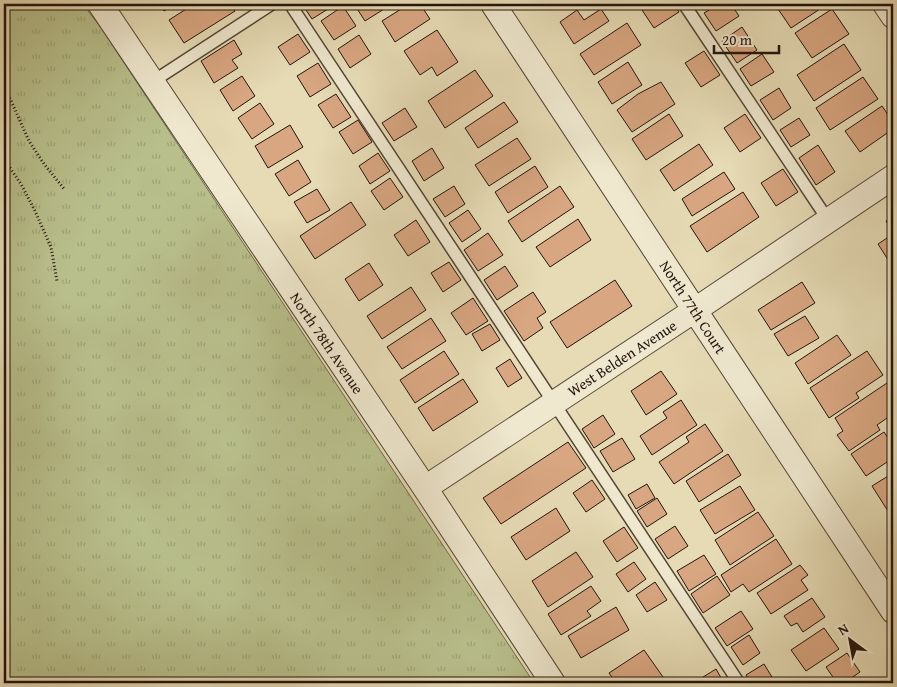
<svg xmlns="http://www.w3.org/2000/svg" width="897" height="687" font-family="'Gentium Book Plus',serif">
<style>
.grass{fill:url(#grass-tufts);stroke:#6e6a4c}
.building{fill:#d8a681;stroke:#23140c}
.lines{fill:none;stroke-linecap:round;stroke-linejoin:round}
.service-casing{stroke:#544636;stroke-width:14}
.minor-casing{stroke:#544636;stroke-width:26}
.path{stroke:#23140c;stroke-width:3;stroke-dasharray:1 2.5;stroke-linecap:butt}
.service{stroke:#efe8cf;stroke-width:11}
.minor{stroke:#efe8cf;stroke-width:24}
.labels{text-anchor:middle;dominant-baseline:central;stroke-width:4;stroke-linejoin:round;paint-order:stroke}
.street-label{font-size:15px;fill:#23140c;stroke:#efe8cf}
</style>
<defs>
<pattern id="grass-tufts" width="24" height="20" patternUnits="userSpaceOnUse" patternTransform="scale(1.25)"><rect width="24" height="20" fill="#b8bf8b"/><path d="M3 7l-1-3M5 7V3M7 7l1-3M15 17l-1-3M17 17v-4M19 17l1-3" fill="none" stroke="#9ea377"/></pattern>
</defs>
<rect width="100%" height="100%" fill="#e6dbb5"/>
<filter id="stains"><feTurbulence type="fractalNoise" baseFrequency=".004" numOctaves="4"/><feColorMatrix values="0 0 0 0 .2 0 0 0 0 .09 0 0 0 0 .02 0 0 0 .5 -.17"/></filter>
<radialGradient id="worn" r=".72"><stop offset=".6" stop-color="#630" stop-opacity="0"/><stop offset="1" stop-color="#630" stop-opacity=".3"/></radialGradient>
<path class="grass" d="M18 4H83L101 28 534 683H4V13Z"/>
<path class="building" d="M159 4H175L164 11Z
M194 4H230L235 11 184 43 169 20Z
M302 4H336L312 19Z
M354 4H392L365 21Z
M409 4H420L430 19 395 42 382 21Z
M652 4H673L679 12 654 28 642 10Z
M719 4H731L739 16 716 31 704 13Z
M779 4H821L823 7 791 28 776 6Z
M343 6 356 26 334 40 321 21Z
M601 9 609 21 574 44 560 22 577 10 584 20Z
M832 9 849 34 812 58 795 33Z
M627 23 641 45 594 75 580 54Z
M742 27 757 50 737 63 722 41Z
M437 30 458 62 437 76 432 67 420 75 404 51Z
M298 34 310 52 290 65 278 47Z
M359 35 371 54 350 68 338 49Z
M234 40 242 54 232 60 238 68 214 83 201 61Z
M844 44 861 70 814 101 797 75Z
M704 51 720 75 701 87 685 63Z
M762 54 774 72 751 86 740 69Z
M628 62 642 85 612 104 598 82Z
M318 63 331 84 310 97 297 76Z
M475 70 493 96 445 128 428 101Z
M242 76 255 96 233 111 220 90Z
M863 77 878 99 830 130 816 108Z
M661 82 675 104 632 132 617 110 638 94Z
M779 88 791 108 773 120 760 100Z
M336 94 351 117 333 128 318 105Z
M504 102 518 122 478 148 465 128Z
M260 103 274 124 252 139 238 118Z
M882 106 893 122V129L860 152 845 131Z
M405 108 417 127 394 141 382 123Z
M669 114 683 136 646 160 632 139Z
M745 114 761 138 740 152 724 128Z
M799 118 810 135 791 147 780 130Z
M358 120 372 142 353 154 339 132Z
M290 125 303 147 268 168 255 146Z
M517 138 531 159 489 186 475 165Z
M699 144 713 165 674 191 660 170Z
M818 145 835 172 816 185 799 158Z
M432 148 444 168 424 181 412 161Z
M378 153 390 171 370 184 359 166Z
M298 160 311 182 289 196 275 174Z
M535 166 548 187 508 213 495 192Z
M783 169 798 192 776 206 761 183Z
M724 172 735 189 692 216 682 199Z
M390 178 403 197 384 210 371 191Z
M454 186 465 204 445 217 433 199Z
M560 186 574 207 522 242 508 221Z
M317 189 330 210 307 223 294 202Z
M743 192 759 217 707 252 690 226Z
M351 202 366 225 315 259 300 236Z
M468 210 481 229 462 242 449 223Z
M893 217V233L886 221Z
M578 219 591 240 550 267 536 247Z
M416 220 430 242 408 256 394 235Z
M488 233 503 255 478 271 464 250Z
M893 234V265L892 266 878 244Z
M449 262 461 280 443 292 431 273Z
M369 263 383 285 359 301 345 279Z
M505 266 518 286 497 300 484 280Z
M615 280 632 306 567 348 550 322Z
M802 282 815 303 771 330 758 310Z
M411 287 426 310 382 339 367 316Z
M533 292 546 312 537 318 543 328 524 341 504 311Z
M473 298 488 321 466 335 451 313Z
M805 316 819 338 788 356 774 334Z
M431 318 446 341 402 369 387 347Z
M490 324 500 340 482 351 472 334Z
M837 335 851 355 808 384 795 363Z
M444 351 459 374 415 403 400 380Z
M867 351 883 375 856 393 859 398 829 418 810 388Z
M510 359 522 378 508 387 496 368Z
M661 371 677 394 646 415 631 391Z
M463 379 478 402 433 431 418 408Z
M887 383 893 392V414L877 425 880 430 849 451 837 435 843 431 835 418Z
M681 400 697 425 652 455 640 436 667 418 663 412Z
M603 415 615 434 594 448 582 429Z
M705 424 723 451 674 484 659 462 689 442 686 437Z
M884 432 893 446V458L866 476 851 454Z
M622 438 635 459 613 472 600 451Z
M568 442 586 468 501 524 483 498Z
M728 454 741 475 699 502 686 481Z
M893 473V519L872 486Z
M592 480 605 499 586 512 573 493Z
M647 484 655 498 636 509 628 495Z
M740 486 755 510 715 534 700 510Z
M657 498 667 514 647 527 637 511Z
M556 508 570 531 526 560 511 537Z
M758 512 774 536 730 565 715 540Z
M675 526 688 546 668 559 655 539Z
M624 527 638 548 617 562 603 541Z
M776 539 792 564 749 592 743 584 731 592 721 575Z
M576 552 593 577 548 607 532 581Z
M704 555 716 574 689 591 677 571Z
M634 562 646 579 628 592 616 574Z
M800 565 808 575 801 580 808 590 771 614 757 593Z
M717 576 730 595 703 613 691 594Z
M655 582 667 600 647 612 636 595Z
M591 586 601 601 587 611 591 616 561 635 548 614Z
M812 598 825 617 803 632 797 623 791 626 784 616Z
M616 607 629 630 581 658 568 636Z
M741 611 753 629 727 646 715 628Z
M824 628 839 649 806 671 791 650Z
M749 635 760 653 743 665 731 647Z
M644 650 663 677 655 682V683H616L609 673Z
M847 653 860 672 844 683H837L826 667Z
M764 664 775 682 774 683H751L746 675Z
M716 669 724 683H696L695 682Z"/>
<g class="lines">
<g class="service-casing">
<path id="service" d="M290 4 739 683
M684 4 828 220
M152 82 272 4"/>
</g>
<g class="minor-casing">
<path id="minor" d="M100 4 425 488 553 683
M493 4 893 611
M885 4 893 16
M425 488 695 310 893 177"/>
</g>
<path class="path" d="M4 85 29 141 44 164 65 190
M4 159 21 184 35 211 51 247 57 281"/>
<use href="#service" class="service"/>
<use href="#minor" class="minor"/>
</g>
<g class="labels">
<g class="street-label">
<text transform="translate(693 307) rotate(57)">North 77th Court</text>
<text transform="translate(327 343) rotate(56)">North 78th Avenue</text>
<text transform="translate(622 358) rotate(-33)">West Belden Avenue</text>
</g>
</g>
<rect width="897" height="687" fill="none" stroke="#e6dbb5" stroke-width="20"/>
<rect x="5" y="5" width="887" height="677" fill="none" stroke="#23140c" stroke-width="2.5"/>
<rect x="10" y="10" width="877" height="667" fill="none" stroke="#23140c"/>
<g transform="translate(850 640) rotate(328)" stroke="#efe8cf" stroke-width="4" paint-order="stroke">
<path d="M0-4L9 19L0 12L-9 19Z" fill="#23140c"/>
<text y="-8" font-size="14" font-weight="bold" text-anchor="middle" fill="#23140c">N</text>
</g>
<path d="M714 45v8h65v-8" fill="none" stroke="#23140c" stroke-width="2.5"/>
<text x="722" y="45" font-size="15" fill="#23140c" stroke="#efe8cf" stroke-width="4" paint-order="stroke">20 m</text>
<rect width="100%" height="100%" filter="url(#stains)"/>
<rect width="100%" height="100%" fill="url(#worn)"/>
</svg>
